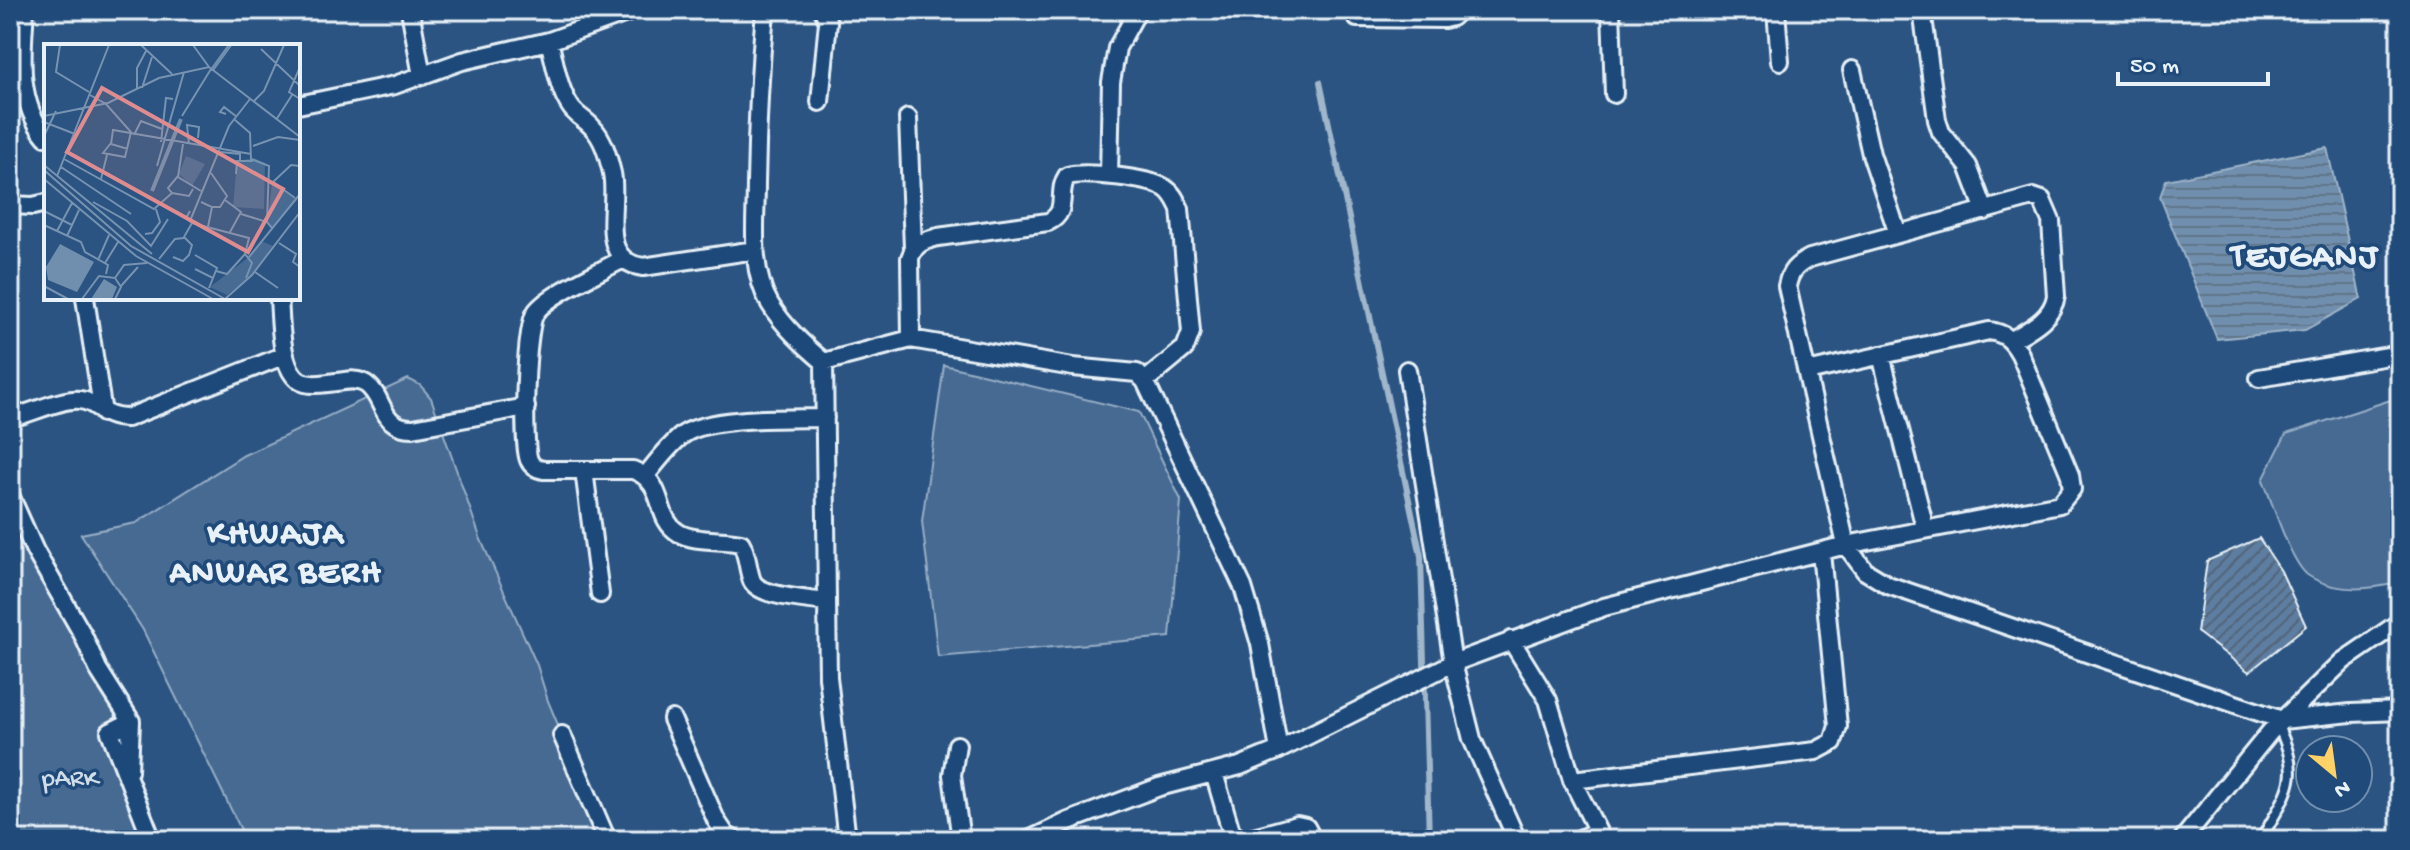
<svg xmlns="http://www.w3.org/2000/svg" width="2410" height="850" font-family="'Gochi Hand',sans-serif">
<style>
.green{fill:#476b93;stroke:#98aec6;stroke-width:2}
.water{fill:url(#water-rules);stroke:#a0b6cb;stroke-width:2}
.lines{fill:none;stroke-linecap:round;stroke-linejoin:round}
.stream{stroke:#a0b6cb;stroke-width:6}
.building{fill:url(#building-hatch);stroke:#e8f1f8;stroke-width:2}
.service-casing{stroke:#e8f1f8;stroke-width:14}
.minor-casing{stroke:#e8f1f8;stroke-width:22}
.service{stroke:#1f4a7a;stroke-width:8}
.minor{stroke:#1f4a7a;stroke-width:16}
.labels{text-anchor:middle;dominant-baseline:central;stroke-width:7;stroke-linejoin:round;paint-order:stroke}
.park-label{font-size:26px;fill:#d0dde9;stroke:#1f4a7a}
.district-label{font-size:34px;font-weight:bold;letter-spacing:2px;fill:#e8f1f8;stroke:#1f4a7a}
.inset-river{fill:none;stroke:#708ead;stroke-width:4}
.inset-road{fill:none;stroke:#7793b1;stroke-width:2}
.view{fill:#df8c90;fill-opacity:0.15;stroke:#df8c90;stroke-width:4}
.inset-edge{fill:none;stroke:#e8f1f8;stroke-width:4}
</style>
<defs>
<pattern id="water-rules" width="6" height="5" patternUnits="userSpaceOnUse" patternTransform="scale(2)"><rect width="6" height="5" fill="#708ead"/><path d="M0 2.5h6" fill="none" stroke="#61768a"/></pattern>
<pattern id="building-hatch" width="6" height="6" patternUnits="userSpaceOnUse" patternTransform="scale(2)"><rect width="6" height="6" fill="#5d7da1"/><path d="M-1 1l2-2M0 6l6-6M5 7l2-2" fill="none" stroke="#53657a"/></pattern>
</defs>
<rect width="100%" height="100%" fill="#2b5482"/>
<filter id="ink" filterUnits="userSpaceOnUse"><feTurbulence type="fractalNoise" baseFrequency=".0125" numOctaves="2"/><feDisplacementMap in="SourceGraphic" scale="16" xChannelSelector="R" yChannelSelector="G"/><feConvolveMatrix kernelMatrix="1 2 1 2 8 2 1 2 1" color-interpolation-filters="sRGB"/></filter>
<g filter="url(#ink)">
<path class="green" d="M944 365 1139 412 1181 500 1170 637 938 657 922 521Z
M408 379 420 385 431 398 481 540 537 665 548 701 606 840H246L143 630 81 534 136 523 244 455Z
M2400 397V582C2370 590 2336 593 2309 576 2291 565 2272 501 2263 480L2286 434Z
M10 497 112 690 143 840 10 838Z"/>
<path class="water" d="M2327 148 2361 299 2305 330 2217 339 2160 197 2166 180Z"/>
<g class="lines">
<path class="stream" d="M1320 82 1421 556 1429 840"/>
</g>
<path class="building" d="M2259 538 2281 571 2306 626 2249 672 2197 632 2207 561Z"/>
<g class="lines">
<g class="service-casing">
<path id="service" d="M2261 840C2287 791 2304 780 2278 726"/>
</g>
<g class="minor-casing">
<path id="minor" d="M25 10C22 53 16 101 46 137
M410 10 422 76
M765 10C760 68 757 125 756 183 756 222 749 268 770 304 784 327 804 345 824 362L828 677 847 840
M1611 10 1614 94
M1776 10 1780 61
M1922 10 1937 120 1941 132 1968 166 1985 211
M1357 18 1444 19 1452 17 1459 10
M549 41C555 62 558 88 570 106 575 115 585 119 592 127 604 139 608 157 612 173 619 206 596 260 643 267L755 250
M1852 70 1871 154 1898 234
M820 102 828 22 823 10
M298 105 395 85 462 61 549 41 635 10
M908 118 913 248
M1109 175 1111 82 1117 48 1138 10
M10 205 33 206 46 203
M621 260C600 272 549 294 536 312 525 326 522 443 529 460 532 467 537 469 544 470H633C668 483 653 518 679 533 693 542 723 539 741 543 748 555 747 568 752 581 760 597 808 599 825 602
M85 298 103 413
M279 298C281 320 279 376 305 383 315 386 325 383 336 382 346 381 357 378 366 384 386 398 379 428 413 428L526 407
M911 339 910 258C915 243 923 241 938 237L1048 222C1070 212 1056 192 1067 176 1085 171 1149 178 1165 188 1173 193 1176 201 1180 209L1191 332 1185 348 1145 381
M2012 340C2030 329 2052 319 2056 296L2051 221 2042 200 2033 197 1810 258C1796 265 1790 271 1787 286L1846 545 1865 571 1888 585 2282 720 2351 713 2400 711
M1881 355 1925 528
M824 362 911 339 1073 367 1137 373 1145 381 1243 587 1260 644 1279 750
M1407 370 1453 663 1472 739 1517 840
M2259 378 2400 354
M10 418C30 414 61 398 80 400 100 402 100 418 127 418L285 355
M584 470 600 594
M646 475C658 461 670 444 684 434 712 416 790 419 825 418
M10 495 35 551 83 635 98 669 131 721 110 732 152 840
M1511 640 1548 700 1572 780 1602 840
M672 719 716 820 726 835 735 840
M562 735 607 840
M957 745 952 775 961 840
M129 771 131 721
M1214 773 1231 831 1242 840
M1572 780 1816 751 1833 742 1838 726 1821 552
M1029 840 1069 821 1159 787 1240 766 1279 750 1453 663 1604 607 1846 545 2060 504 2072 489 2070 475 2020 354C2012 340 2005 333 1989 331L1807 372
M1242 840 1297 825 1306 827 1313 840
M1578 840 1597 831
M2182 840 2270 732 2343 661 2400 622"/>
</g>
<use href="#service" class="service"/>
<use href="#minor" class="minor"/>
</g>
</g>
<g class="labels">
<g class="park-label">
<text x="70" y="780">pARK</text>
</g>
<g class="district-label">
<text x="2305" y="259">TEJGANJ</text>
<text x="276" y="536">KHWAJA<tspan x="276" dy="39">ANWAR BERH</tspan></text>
</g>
</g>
<g transform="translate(44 44)">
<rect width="256" height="256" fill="#2b5482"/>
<path d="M142 112 161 120 148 142 135 130ZM210 114 221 119 220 165 189 163 193 117ZM228 139 253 156 228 184 223 180ZM217 197 229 202 208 231 183 251 166 243 205 213Z" fill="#476b93"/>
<path d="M16 200 50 218 33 248 4 236 2 223ZM60 235 73 243 68 255H47Z" fill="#708ead"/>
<path class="inset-river" d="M168 26 186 1M108 147 137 75"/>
<path class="inset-road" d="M16 1 12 28 45 48M97 1 128 30M149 1 165 23M217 5 256 42M256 23 245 48 256 55M98 44 108 13M93 45V24L102 7M46 51 62 60 87 88 81 113 59 109 67 99M210 57 220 47 240 1M182 70 176 68 180 63 193 73M0 72 64 59 115 34 165 23 256 93M138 72 167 25M191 76 206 89 207 115 225 122 223 178 228 184M232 76 248 51M0 78 31 90M90 91 97 77 118 85M0 92 12 67M117 98 122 54 129 55M139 100 134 133 157 147M145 100 143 81 155 83 154 94M209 102 234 93 256 96M84 105 67 100 69 86 207 110M176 108 196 110V117M20 115 110 165 128 149M0 121 108 210M113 122 140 28M17 123 87 170M0 126 87 202 181 255M167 129 183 152 176 163H168M192 130 193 117H209M13 132 65 1M134 132 124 144 128 149 145 152 149 145M0 135 92 212 169 255M57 135 63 111M229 138 247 121 256 122M229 138 251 154M181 156 197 168 186 188M49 158 83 177 107 202 124 175M157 158 168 163 164 183M0 167 28 181M197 170 223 178M146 177 185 82 206 55M148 179 205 194 201 210 208 219 202 234M0 181 37 198 41 208 64 221 62 230M13 187 28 159M101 190 108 189 116 178 112 165M23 192 35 166M235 199 252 210 249 218 256 223M151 211 173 224 169 234M129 213 139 217 145 211 148 201 140 193 148 179 142 174 146 167M205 213 256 150M115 215 131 195 140 194M54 216 65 191M61 219 74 198M151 225 169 234 165 244M172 227 183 230 201 210M211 228 234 244M0 242 24 255M77 242 94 223M38 255 55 232 71 234 80 221 103 219M71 255 77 243 71 234M181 255 208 231 256 168"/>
<path class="view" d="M58 44 239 145 204 208 23 108Z"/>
<rect width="256" height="256" class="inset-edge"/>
</g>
<rect width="2410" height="850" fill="none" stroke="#1f4a7a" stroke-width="40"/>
<rect x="20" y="20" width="2370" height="810" fill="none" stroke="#e8f1f8" stroke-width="3" filter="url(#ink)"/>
<g transform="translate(2334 774) rotate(151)"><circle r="38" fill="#1f4a7a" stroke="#6f8dac" stroke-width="2"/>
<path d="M0-6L14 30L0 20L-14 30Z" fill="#ffd166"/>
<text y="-12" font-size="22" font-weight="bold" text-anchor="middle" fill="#e8f1f8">N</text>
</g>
<path d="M2118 72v12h150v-12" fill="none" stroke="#e8f1f8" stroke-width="4"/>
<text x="2130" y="72" font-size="24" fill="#e8f1f8" stroke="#1f4a7a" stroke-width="6" paint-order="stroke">50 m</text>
</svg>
